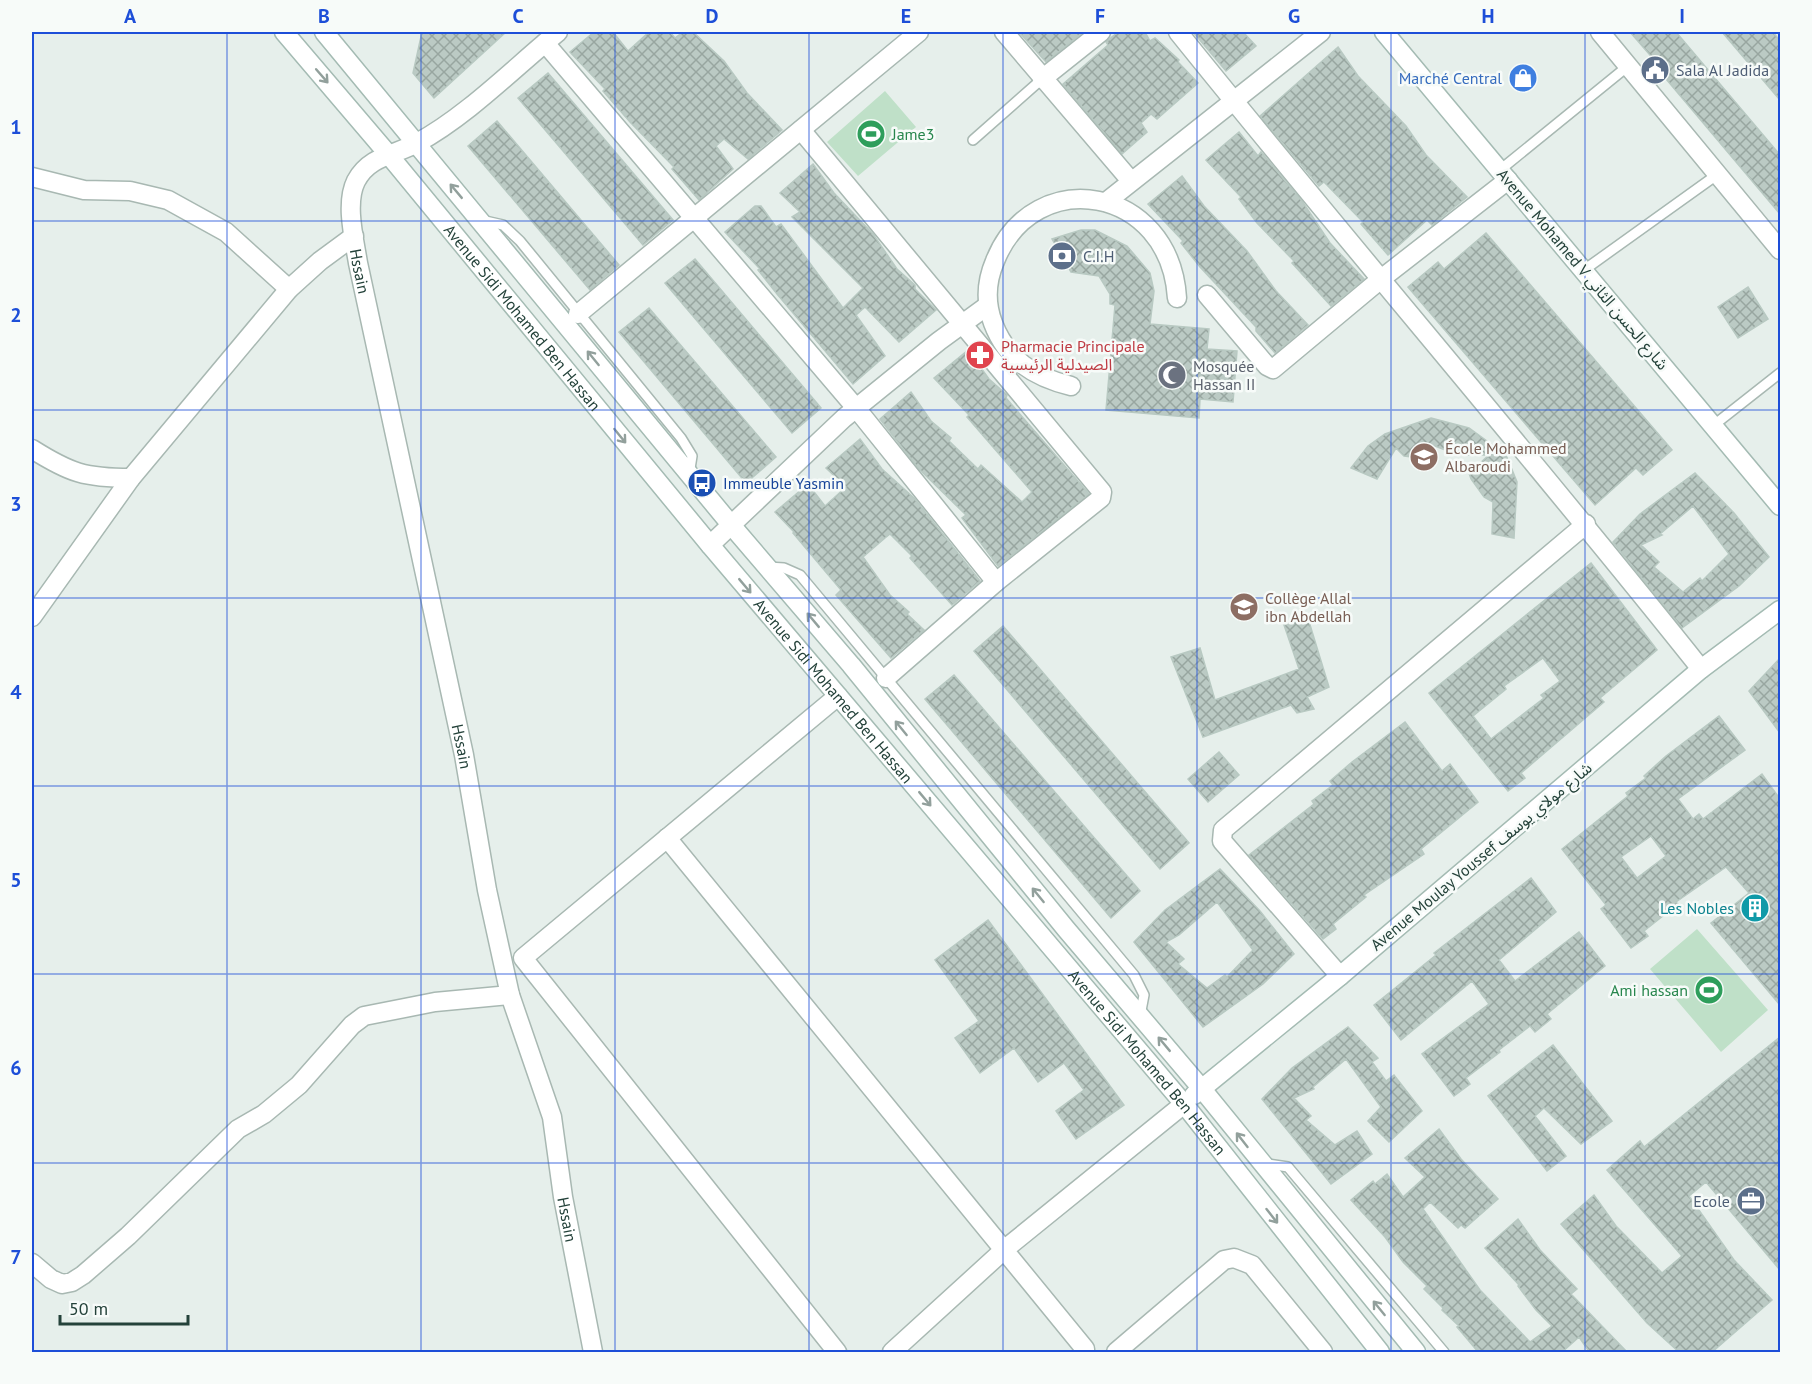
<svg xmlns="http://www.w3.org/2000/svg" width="1812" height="1384" font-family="'PT Sans','Noto Sans Arabic',sans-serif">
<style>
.grass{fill:#bfe0c8}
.building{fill:url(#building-cross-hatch);stroke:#b8c9c2;stroke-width:1.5;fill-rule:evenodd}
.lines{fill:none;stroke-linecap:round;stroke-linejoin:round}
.lane-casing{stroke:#a8b8b2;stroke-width:12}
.street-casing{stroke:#a8b8b2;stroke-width:21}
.secondary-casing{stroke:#a4bbb3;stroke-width:21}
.lane{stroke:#fff;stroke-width:9}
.street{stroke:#fff;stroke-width:18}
.secondary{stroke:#fff;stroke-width:18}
.oneway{stroke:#92a09c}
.grid{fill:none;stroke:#1d4ed8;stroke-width:1.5;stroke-opacity:0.55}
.labels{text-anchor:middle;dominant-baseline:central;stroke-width:5;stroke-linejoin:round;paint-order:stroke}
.service-label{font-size:16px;fill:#4e5e75;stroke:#f7fbf9;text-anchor:start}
.shop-label{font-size:16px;fill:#366cbe;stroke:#f7fbf9;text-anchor:end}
.leisure-label{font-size:16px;fill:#27864d;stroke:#f7fbf9;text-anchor:start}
.street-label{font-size:16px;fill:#24423a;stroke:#f7fbf9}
.health-label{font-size:16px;fill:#be3a42;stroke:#f7fbf9;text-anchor:start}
.worship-label{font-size:16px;fill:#5b616d;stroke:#f7fbf9;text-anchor:start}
.education-label{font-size:16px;fill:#785e54;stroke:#f7fbf9;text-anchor:start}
.transit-label{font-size:16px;fill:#164399;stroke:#f7fbf9;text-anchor:start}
.culture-label{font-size:16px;fill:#0d838f;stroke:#f7fbf9;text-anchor:end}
.neatline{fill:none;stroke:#1d4ed8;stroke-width:2}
.grid-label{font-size:20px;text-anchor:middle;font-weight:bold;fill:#1d4ed8}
</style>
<defs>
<pattern id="building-cross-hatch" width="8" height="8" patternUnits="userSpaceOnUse" patternTransform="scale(1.5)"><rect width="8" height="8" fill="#bbcac4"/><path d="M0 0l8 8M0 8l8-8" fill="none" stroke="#98a6a0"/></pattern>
</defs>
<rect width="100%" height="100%" fill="#e6efeb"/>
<path class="grass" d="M885 91 916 127 858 176 827 142Z
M1697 929 1768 1010 1721 1052 1650 969Z"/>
<path class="building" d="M422 32H506L434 98 413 73Z
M594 32H613L628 51 649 32H670L675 38 683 32H693L724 61 747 93 782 130 748 159 724 139 716 146 733 169 699 200 672 169 674 167 630 122 603 91 605 89 570 52Z
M1019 32H1083L1046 62Z
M1118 32H1145L1150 41 1155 38 1179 60 1178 62 1198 83 1157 119 1151 114 1141 123 1147 132 1122 154 1063 84 1108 45 1106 42Z
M1193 32H1243L1256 46 1226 71Z
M1630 32H1676L1780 155V214L1666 79 1669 77Z
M1722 32H1773L1780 41V100Z
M1338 47 1358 76 1406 126 1426 155 1467 197 1432 225 1427 220 1388 255 1361 224 1363 222 1324 182 1319 186 1260 116Z
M548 73 673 220 643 245 518 98Z
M497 121 619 265 590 290 468 146Z
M1239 132 1258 156 1261 152 1302 201 1330 243 1364 279 1331 306 1292 263 1294 261 1257 223 1239 199 1241 197 1206 160Z
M813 164 834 193 873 234 897 269 915 285V289L936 310 899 342 865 307 856 315 885 356 853 384 777 294 758 270 760 269 725 232 755 206H761L776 227 781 224 843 308 863 288 792 217 800 212 780 193Z
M1182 176 1204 206 1247 251 1276 291 1308 325 1275 353 1256 331V327L1200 267 1181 243 1183 241 1148 204Z
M1081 230H1095L1127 246 1150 273 1154 291 1150 324 1209 329 1207 349 1237 351 1233 402 1200 399 1199 418 1106 410 1115 305 1110 304V294L1099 276 1071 272 1052 239Z
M1486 233 1672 450 1643 475 1636 468 1595 505 1408 287 1438 262 1444 269Z
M695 259 821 408 792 433 665 283Z
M1748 287 1768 319 1738 338 1718 307Z
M649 308 776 457 746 483 619 332Z
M968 350 989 379 1007 395 1006 398 1089 494 998 566 962 518 966 515 918 468 880 419 911 392 931 421 951 438 949 441 978 469 981 465 1022 502 1032 492 967 417 969 415 934 378Z
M1431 418 1469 428 1506 455 1517 482 1514 538 1492 534 1493 502 1484 497 1471 479 1469 473 1489 455H1458L1435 446 1412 457 1404 456 1396 448 1377 479 1351 468 1368 446 1385 434Z
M860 439 882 469 914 498 980 581 952 605 910 558 912 556 890 534 885 538 863 557 890 595 909 612 907 614 924 630 891 658 836 595 841 590 793 533 794 532 775 512 808 484 825 506 846 487 826 468Z
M1695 473 1734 513 1769 557 1739 586 1682 628 1613 542 1640 514ZM1693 506 1729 554 1702 581 1700 578 1683 592 1654 567 1659 562 1641 545 1662 535 1660 534Z
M1591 563 1657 650 1600 698 1604 702 1521 773 1525 778 1508 791 1429 693ZM1543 658 1560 681 1541 695 1544 698 1491 739 1473 716 1506 689 1504 686Z
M1307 615 1329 687 1307 697 1314 709 1297 713 1291 705 1203 737 1171 657 1200 648 1215 700 1299 669 1284 625Z
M1003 626 1189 843 1160 869 974 651Z
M1780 658V733L1749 691Z
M954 675 1140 891 1111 918 925 699Z
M1719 716 1745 750 1678 799 1693 819 1699 814 1703 819 1762 774 1780 799V1005L1711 923 1749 893 1726 867 1676 902 1678 904 1644 931 1648 936 1631 948 1601 909 1606 905 1562 849 1628 796 1626 793 1646 778 1644 776 1666 756ZM1651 836 1666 856 1637 878 1621 857Z
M1405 722 1442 771 1450 764 1478 802 1421 849 1424 854 1364 895 1366 897 1333 924 1336 929 1323 939 1249 855 1314 804 1312 801 1333 785 1330 781 1352 762Z
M1219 752 1239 775 1208 802 1188 779Z
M1220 869 1260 911 1294 954 1263 984 1203 1027 1134 942 1165 910ZM1217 902 1253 950 1227 977 1225 975 1207 988 1178 964 1184 959 1166 942 1179 935Z
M1531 878 1556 912 1499 960 1515 981 1579 932 1605 966 1547 1014 1551 1019 1535 1032 1530 1026 1499 1050 1500 1052 1466 1078 1470 1084 1454 1096 1422 1054 1489 1004 1472 981 1401 1040 1374 1005 1436 955 1434 953Z
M988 920 1124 1105 1076 1139 1056 1111 1084 1090 1064 1063 1038 1082 1014 1048 980 1073 955 1038 979 1021 935 960Z
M1348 1027 1378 1058 1372 1062 1386 1081 1394 1075 1422 1111 1389 1142 1368 1121 1381 1107 1346 1059 1313 1087 1314 1089 1294 1098 1311 1116 1306 1120 1335 1145 1357 1131 1372 1154 1331 1184 1262 1099 1292 1068Z
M1780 1037V1270L1706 1182 1689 1196 1734 1260 1772 1300 1711 1353H1680L1647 1323 1561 1224 1594 1195 1616 1226 1662 1273 1682 1256 1607 1170 1640 1141 1644 1147Z
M1553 1045 1612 1121 1581 1144 1544 1108 1535 1116 1566 1156 1547 1171 1488 1096Z
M1439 1129 1461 1159 1498 1199 1465 1228 1461 1225 1458 1228 1430 1202 1423 1209 1480 1290 1530 1342 1552 1326 1536 1310 1518 1286 1519 1285 1485 1248 1518 1219 1540 1250 1577 1289 1571 1294 1628 1353H1590L1579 1337 1561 1353H1479L1457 1327 1459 1326 1442 1310 1443 1308 1424 1289 1427 1286 1403 1262 1385 1237 1351 1200 1373 1181 1375 1184 1387 1174 1403 1197 1425 1177 1405 1158Z"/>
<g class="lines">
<g class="lane-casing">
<path id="lane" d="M973 140 1042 79
M1500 170 1628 66
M481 220 503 225 520 241 681 438 692 456 689 475
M1584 270 1718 174
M1714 425 1780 373
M768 567 784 568 800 575 1134 975 1144 995 1140 1016
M1262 1163 1288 1167 1444 1352"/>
</g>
<g class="street-casing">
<g id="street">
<path id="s1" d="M558 32C514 68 467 116 417 143 395 155 369 156 356 181 345 203 354 238 358 263L464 755 487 890 510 995 552 1117 563 1197 593 1352"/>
<path d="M1004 32 1131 181"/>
<path d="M1178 32C1350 246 1530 454 1701 669"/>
<path d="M1600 32 1780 250"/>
<path d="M545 43 856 408 996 582"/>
<path d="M1042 79 1101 32"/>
<path d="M801 130 1102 492 1101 498 996 582 886 678"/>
<path d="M32 177 84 190 130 191 168 200 226 232 289 289"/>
<path d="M1106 202 1321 32"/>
<path d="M1207 295 1267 366 1273 369 1381 279 1508 180"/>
<path d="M578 314 919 32"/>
<path d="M1071 386C1034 377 1007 360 993 323 985 302 986 282 995 261 1034 163 1170 186 1177 298"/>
<path d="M32 449C70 473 85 478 131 478"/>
<path d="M710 545 844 418 939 341 987 306"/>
<path d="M32 617 131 478 289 289 320 261 354 236"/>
<path d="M667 838 1085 1349"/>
<path d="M1340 976 1222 841 1223 830 1586 524"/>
<path d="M32 1263 51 1279 62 1284 72 1282 83 1275 128 1236 238 1129 264 1114 299 1085 352 1025 364 1016 435 1002 510 995"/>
<path d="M837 1352 523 958 838 696"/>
<path d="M892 1352 1005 1249 1184 1104"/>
<path d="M1116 1352 1224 1260 1234 1258 1252 1265 1323 1352"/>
</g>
</g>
<g class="secondary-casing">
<g id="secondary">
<path id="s2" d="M284 32 388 154 710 545 1184 1104 1380 1352"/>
<path d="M324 32 732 526 851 665 1066 929 1202 1089 1416 1352"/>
<path d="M1384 32 1780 506"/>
<path d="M1194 1095 1340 976 1701 669 1780 610"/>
</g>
</g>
<use href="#lane" class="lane"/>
<use href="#street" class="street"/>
<use href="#secondary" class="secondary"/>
</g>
<defs><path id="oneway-shaft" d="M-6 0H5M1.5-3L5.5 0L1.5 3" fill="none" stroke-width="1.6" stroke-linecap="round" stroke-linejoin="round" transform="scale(1.5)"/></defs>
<g class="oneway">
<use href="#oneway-shaft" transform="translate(322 76) rotate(49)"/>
<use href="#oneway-shaft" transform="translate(456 191) rotate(-130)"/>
<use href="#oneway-shaft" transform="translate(593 358) rotate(-129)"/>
<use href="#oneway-shaft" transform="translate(620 436) rotate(51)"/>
<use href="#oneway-shaft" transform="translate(745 586) rotate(50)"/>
<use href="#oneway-shaft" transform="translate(813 620) rotate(-130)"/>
<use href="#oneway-shaft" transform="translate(901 728) rotate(-129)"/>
<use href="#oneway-shaft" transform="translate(925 799) rotate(50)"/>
<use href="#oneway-shaft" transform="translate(1038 895) rotate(-129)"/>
<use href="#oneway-shaft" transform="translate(1164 1044) rotate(-130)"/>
<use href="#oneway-shaft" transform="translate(1242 1140) rotate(-128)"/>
<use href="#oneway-shaft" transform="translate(1272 1216) rotate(52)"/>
<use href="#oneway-shaft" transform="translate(1379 1308) rotate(-129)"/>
</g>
<path class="grid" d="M227 32V1352M421 32V1352M615 32V1352M809 32V1352M1003 32V1352M1197 32V1352M1391 32V1352M1585 32V1352M32 221H1780M32 410H1780M32 598H1780M32 786H1780M32 974H1780M32 1163H1780"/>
<defs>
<g id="civic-disc" transform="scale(1.5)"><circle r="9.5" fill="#5c6f8a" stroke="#f7fbf9"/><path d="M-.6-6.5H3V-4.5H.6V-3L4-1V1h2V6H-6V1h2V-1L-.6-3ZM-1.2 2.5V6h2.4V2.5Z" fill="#fff"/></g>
<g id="shop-disc" transform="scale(1.5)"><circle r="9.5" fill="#3f7fe0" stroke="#f7fbf9"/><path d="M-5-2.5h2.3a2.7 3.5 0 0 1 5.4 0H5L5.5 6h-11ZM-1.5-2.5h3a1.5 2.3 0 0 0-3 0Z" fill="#fff"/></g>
<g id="stadium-disc" transform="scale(1.5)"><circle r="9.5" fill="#2e9e5b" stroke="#f7fbf9"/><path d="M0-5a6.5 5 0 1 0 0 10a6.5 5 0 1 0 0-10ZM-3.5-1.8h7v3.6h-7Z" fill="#fff"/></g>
<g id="bank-disc" transform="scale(1.5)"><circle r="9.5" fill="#5c6f8a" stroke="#f7fbf9"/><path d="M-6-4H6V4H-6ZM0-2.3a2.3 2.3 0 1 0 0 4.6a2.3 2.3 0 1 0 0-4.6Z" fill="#fff"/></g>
<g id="pharmacy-disc" transform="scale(1.5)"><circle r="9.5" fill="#e0444e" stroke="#f7fbf9"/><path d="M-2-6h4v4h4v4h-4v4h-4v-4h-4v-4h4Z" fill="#fff"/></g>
<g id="mosque-disc" transform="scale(1.5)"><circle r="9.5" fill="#6b7280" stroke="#f7fbf9"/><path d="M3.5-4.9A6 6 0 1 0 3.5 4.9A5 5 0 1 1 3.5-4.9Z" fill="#fff"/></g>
<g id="school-disc" transform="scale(1.5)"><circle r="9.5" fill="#8d6e63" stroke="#f7fbf9"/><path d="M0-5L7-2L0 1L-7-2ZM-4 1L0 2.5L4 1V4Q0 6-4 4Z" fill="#fff"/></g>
<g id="bus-disc" transform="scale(1.5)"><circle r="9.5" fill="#1a4fb4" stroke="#f7fbf9"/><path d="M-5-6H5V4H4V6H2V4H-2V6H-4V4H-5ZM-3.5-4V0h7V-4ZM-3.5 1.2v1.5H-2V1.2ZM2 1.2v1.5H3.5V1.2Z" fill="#fff"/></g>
<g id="building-disc" transform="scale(1.5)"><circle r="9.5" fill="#0f9aa8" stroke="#f7fbf9"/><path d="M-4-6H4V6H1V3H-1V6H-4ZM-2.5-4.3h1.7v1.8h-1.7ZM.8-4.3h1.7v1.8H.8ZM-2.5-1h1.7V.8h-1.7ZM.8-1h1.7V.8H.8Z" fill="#fff"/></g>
<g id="office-disc" transform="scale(1.5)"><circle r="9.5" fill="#5c6f8a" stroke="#f7fbf9"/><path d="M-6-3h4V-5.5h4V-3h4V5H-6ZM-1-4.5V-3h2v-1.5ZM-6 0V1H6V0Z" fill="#fff"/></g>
</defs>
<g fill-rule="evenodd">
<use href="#civic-disc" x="1655" y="70"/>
<use href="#shop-disc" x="1523" y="78"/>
<use href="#stadium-disc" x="871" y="134"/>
<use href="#bank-disc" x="1062" y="256"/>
<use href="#pharmacy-disc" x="980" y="355"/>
<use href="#mosque-disc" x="1172" y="375"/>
<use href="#school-disc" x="1424" y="457"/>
<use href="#bus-disc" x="702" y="483"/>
<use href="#school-disc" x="1244" y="607"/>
<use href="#building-disc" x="1755" y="908"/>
<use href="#stadium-disc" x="1709" y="990"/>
<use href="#office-disc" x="1751" y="1201"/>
</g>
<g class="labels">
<g class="service-label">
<text x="1676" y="70">Sala Al Jadida</text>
<text x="1083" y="256">C.I.H</text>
<text x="1730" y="1201" text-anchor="end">Ecole</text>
</g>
<g class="shop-label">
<text x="1502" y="78">Marché Central</text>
</g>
<g class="leisure-label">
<text x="892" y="134">Jame3</text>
<text x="1688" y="990" text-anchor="end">Ami hassan</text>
</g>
<g class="street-label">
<text transform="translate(1583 269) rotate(50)">Avenue Mohamed V شارع الحسن الثاني</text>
<text stroke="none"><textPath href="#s1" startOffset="345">Hssain</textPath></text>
<text stroke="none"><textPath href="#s2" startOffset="372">Avenue Sidi Mohamed Ben Hassan</textPath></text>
<text stroke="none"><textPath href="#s2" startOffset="858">Avenue Sidi Mohamed Ben Hassan</textPath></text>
<text stroke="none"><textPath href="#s1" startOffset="831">Hssain</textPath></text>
<text transform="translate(1481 856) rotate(-40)">Avenue Moulay Youssef شارع مولاي يوسف</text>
<text stroke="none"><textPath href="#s2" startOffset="1344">Avenue Sidi Mohamed Ben Hassan</textPath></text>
<text stroke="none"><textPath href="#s1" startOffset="1317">Hssain</textPath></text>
</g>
<g class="health-label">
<text x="1001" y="346">Pharmacie Principale<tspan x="1001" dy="18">الصيدلية الرئيسية</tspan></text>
</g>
<g class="worship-label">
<text x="1193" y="366">Mosquée<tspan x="1193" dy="18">Hassan II</tspan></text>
</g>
<g class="education-label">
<text x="1445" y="448">École Mohammed<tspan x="1445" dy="18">Albaroudi</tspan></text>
<text x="1265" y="598">Collège Allal<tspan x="1265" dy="18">ibn Abdellah</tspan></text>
</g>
<g class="transit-label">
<text x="723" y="483">Immeuble Yasmin</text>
</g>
<g class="culture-label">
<text x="1734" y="908">Les Nobles</text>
</g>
</g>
<rect width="1812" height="1384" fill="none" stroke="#f7fbf9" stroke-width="66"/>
<path d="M60 1315v9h128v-9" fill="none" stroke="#24423a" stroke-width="3"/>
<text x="69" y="1315" font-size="18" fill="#24423a" stroke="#f7fbf9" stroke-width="4.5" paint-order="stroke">50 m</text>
<rect x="33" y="33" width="1746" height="1318" class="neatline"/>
<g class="grid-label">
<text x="130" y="23">A</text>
<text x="324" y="23">B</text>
<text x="518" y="23">C</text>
<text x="712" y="23">D</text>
<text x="906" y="23">E</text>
<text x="1100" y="23">F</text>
<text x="1294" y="23">G</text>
<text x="1488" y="23">H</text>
<text x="1682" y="23">I</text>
<text x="16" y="134">1</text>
<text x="16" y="322">2</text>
<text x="16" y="511">3</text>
<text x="16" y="699">4</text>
<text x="16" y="887">5</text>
<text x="16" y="1075">6</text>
<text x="16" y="1264">7</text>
</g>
</svg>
